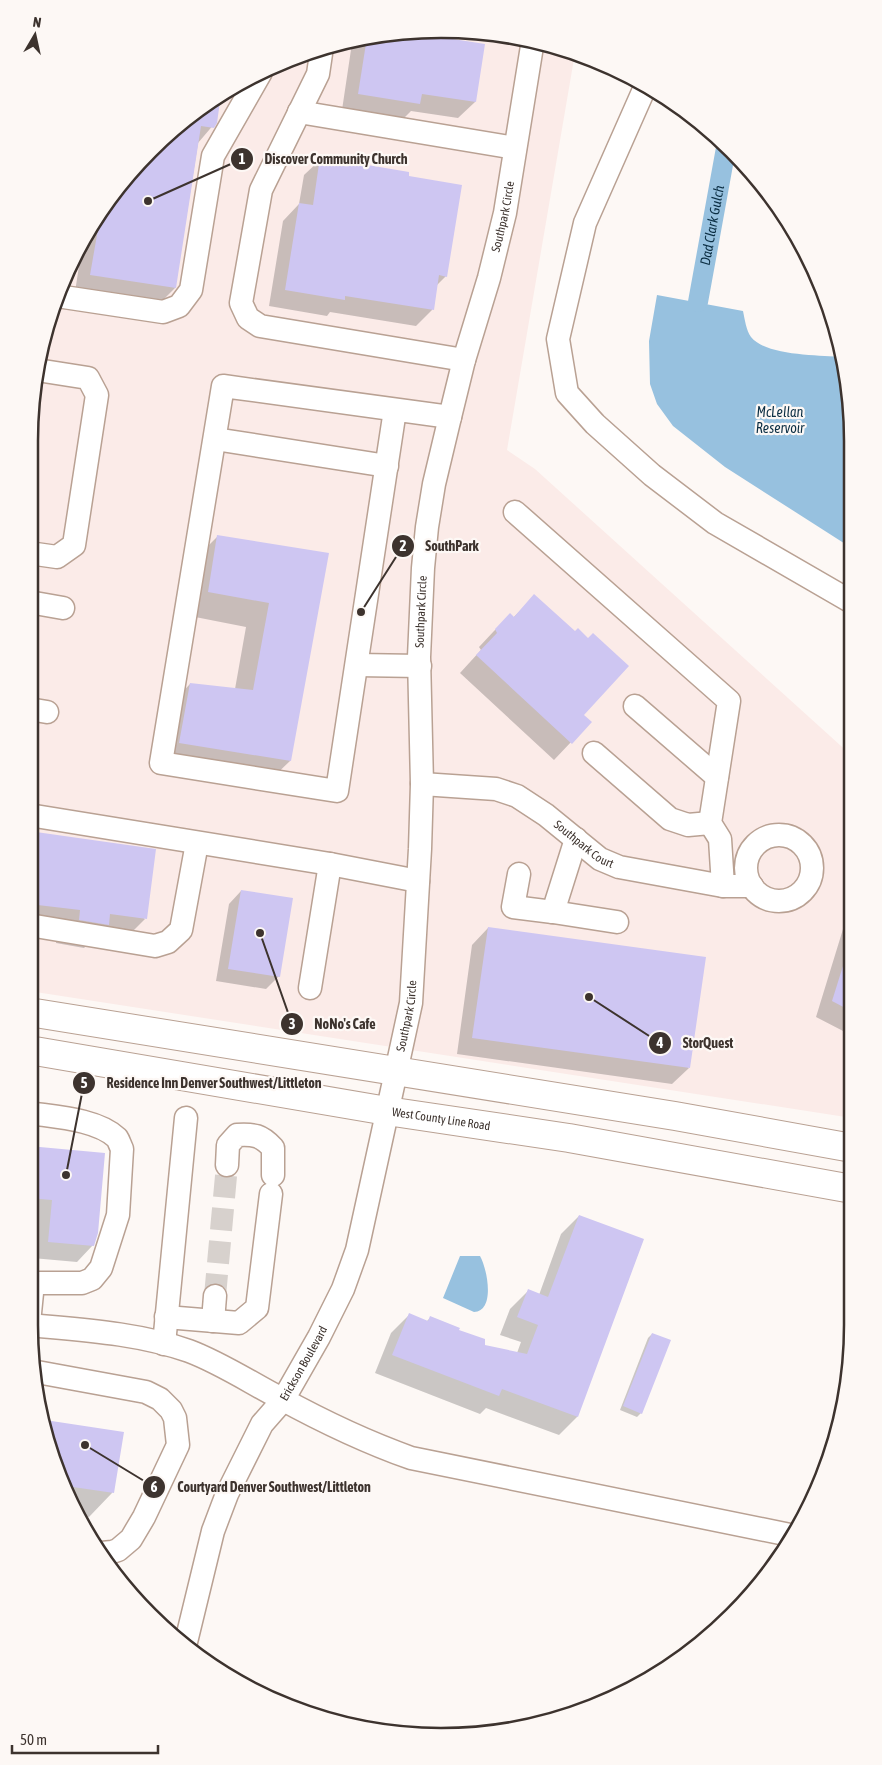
<svg xmlns="http://www.w3.org/2000/svg" width="882" height="1765" font-family="'Asap Condensed',sans-serif">
<style>
.commercial{fill:#fbebe8}
.water{fill:#97c1df}
.shadow{fill:#0003}
.lines{fill:none;stroke-linecap:round;stroke-linejoin:round}
.canal{stroke:#97c1df;stroke-width:20}
.building{fill:#cec6f2}
.minor-tunnel{stroke:#d7d1cd;stroke-width:22;stroke-dasharray:22 11;stroke-linecap:butt}
.minor-casing{stroke:#b9a193;stroke-width:25}
.major-casing{stroke:#b9a193;stroke-width:30}
.minor{stroke:#fff;stroke-width:22}
.major{stroke:#fff;stroke-width:28}
.labels{text-anchor:middle;dominant-baseline:central;stroke-width:4.5;stroke-linejoin:round;paint-order:stroke}
.street-label{font-size:12px;fill:#3d332e;stroke:#fdf8f5}
.water-label{font-size:14px;font-style:italic;fill:#0b2e43;stroke:#fdf8f5}
.rim{fill:none;stroke:#3d332e;stroke-width:2.5}
.leader{fill:none;stroke:#3d332e;stroke-width:2}
.callout-dot{fill:#3d332e;stroke:#fdf8f5;stroke-width:2}
.mark-label{font-size:15px;text-anchor:middle;font-weight:bold;fill:#fff}
.callout-label{font-size:14px;text-anchor:middle;font-weight:bold;fill:#3d332e;stroke:#fdf8f5;stroke-width:4.5;stroke-linejoin:round;paint-order:stroke}
</style>
<rect width="100%" height="100%" fill="#fdf8f5"/>
<path class="commercial" d="M468 30 547 43 575 53 507 450 535 469 851 755 852 1118 29 991 30 414 43 335 71 259 114 190 169 131 235 84 308 51 387 32Z"/>
<path class="water" d="M657 295 743 311C745 320 746 330 751 337 766 356 819 355 842 357L850 387V547L725 467 673 426 657 404 650 384 649 341Z
M460 1256H480C487 1268 496 1311 474 1312L443 1298Z"/>
<path class="shadow" d="M387 32H401L484 45 475 102 458 118 411 111 402 120 342 110 352 43 356 40Z
M220 95 215 123 198 143 175 288 158 305 75 292 83 240 114 190 169 131Z
M321 159 446 276 436 286 432 310 416 326 330 312 327 316 269 306 283 221 299 204 304 175Z
M218 536 328 554 290 761 266 784 156 767 167 708 190 684 235 689 246 627 185 615 194 560Z
M534 596 582 715 590 722 554 760 460 673 481 650 479 647 494 631 510 615 513 618Z
M29 833 145 919 122 942 94 938 84 948 56 943 57 934 29 930Z
M241 891 279 976 266 989 216 981 229 904Z
M851 903 852 1038 845 1032 816 1017Z
M488 928 689 1068 672 1084 457 1054 472 945Z
M29 1147 104 1154 93 1245 77 1262 32 1258 36 1216H29Z
M579 1216 643 1240 577 1417 559 1435 486 1408 480 1414 375 1373 391 1333 409 1315 426 1322 430 1318 458 1331 484 1346 517 1353 521 1342 500 1335 510 1309 528 1291 539 1295 561 1234Z
M652 1334 641 1413 637 1417 620 1410 648 1338Z
M45 1421 122 1433 112 1493 89 1517 82 1515 51 1457Z"/>
<g class="lines">
<path class="canal" id="s1" d="M698 302 726 148"/>
</g>
<path class="building" d="M387 32H408L485 44 476 102 422 94 420 104 358 94 367 37Z
M221 94 217 123 214 128 201 126 176 288 90 275 101 212 114 190 119 185 128 186 131 172 169 131Z
M320 157 409 172V176L462 185 447 277 439 275 434 310 345 296V300L285 290 299 203 313 205Z
M217 535 329 553 291 761 179 743 190 683 253 690 269 603 208 592Z
M534 594 575 631 578 628 588 638 593 633 629 666 584 715 592 722 572 744 476 655 497 633 495 629 510 613 514 617Z
M29 831 156 849 147 919 110 914 109 925 79 920 80 910 29 904Z
M241 890 293 898 280 977 228 969Z
M488 927 706 957 690 1068 472 1038Z
M848 950H851V1011L832 1001Z
M29 1146 105 1153 98 1233 94 1246 48 1242 52 1200 29 1198Z
M579 1215 644 1239 578 1417 502 1389 499 1396 392 1355 409 1313 428 1321 430 1316 460 1328 459 1330 485 1339V1345L527 1354 538 1325 517 1317 528 1289 548 1297Z
M652 1333 671 1340 642 1414 623 1406Z
M45 1420 124 1432 114 1493 66 1486 51 1457Z"/>
<g class="lines">
<path class="minor-tunnel" d="M215 1296 227 1165"/>
<g class="minor-casing">
<g id="minor">
<path d="M322 47 318 74 261 190 241 303 248 318 260 326 464 360"/>
<path d="M646 85 585 223 558 339 567 393 595 424 652 475 715 523 850 601"/>
<path d="M299 112 515 148"/>
<path d="M57 296 163 312 179 306 191 290 213 156 261 72"/>
<path d="M395 410 337 791 161 763 223 386 450 417"/>
<path d="M215 439 387 466"/>
<path d="M515 512 729 701 710 823 720 839 723 886"/>
<path d="M29 553 57 557 74 545 97 395 88 378 37 370"/>
<path d="M29 602 63 608"/>
<path d="M357 665 420 666"/>
<path d="M635 706 717 777"/>
<path d="M29 709 47 712"/>
<path d="M594 753 670 819 688 825 710 823"/>
<path id="s2" d="M422 784 496 789 517 796 546 815 600 859 619 867 723 886H752"/>
<path d="M29 815 330 864 418 881"/>
<circle cx="779" cy="868" r="33"/>
<path d="M576 839 553 912 617 922"/>
<path d="M519 874 513 907 553 912"/>
<path d="M29 925 155 946 168 942 181 930 197 843"/>
<path d="M310 988 330 864"/>
<path d="M227 1165 228 1145 237 1135C254 1134 261 1135 273 1148V1175"/>
<path d="M29 1283H82L92 1279 101 1268 118 1215 122 1149C120 1145 119 1141 117 1138 97 1119 55 1117 29 1113"/>
<path d="M166 1317 239 1323 257 1308 271 1194"/>
<path d="M213 1321 215 1296"/>
<path d="M29 1323 33 1283"/>
<path d="M29 1325C83 1330 138 1333 189 1351 221 1363 251 1383 280 1398 322 1421 366 1442 411 1458L790 1535"/>
<path d="M164 1344 186 1118"/>
<path d="M37 1372 146 1392 160 1399 171 1410 175 1418 178 1445 144 1517 131 1539 118 1550 112 1552 102 1553"/>
<path id="s3" d="M186 1642 213 1531 227 1494 262 1424 283 1400 319 1337 343 1289 357 1250 396 1072 411 1003 420 849 422 784 419 657 423 568 427 527 434 484 450 417 464 360 489 278 505 213 533 40"/>
</g>
</g>
<g class="major-casing">
<g id="major">
<path d="M29 1012 675 1116 852 1148"/>
<path id="s4" d="M29 1050 387 1111 569 1138 852 1189"/>
</g>
</g>
<use href="#minor" class="minor"/>
<use href="#major" class="major"/>
</g>
<g class="labels">
<g class="street-label">
<text stroke="none"><textPath href="#s3" startOffset="1481">Southpark Circle</textPath></text>
<text stroke="none"><textPath href="#s3" startOffset="1076">Southpark Circle</textPath></text>
<text stroke="none"><textPath href="#s2" startOffset="179">Southpark Court</textPath></text>
<text stroke="none"><textPath href="#s3" startOffset="671">Southpark Circle</textPath></text>
<text stroke="none"><textPath href="#s4" startOffset="418">West County Line Road</textPath></text>
<text stroke="none"><textPath href="#s3" startOffset="306">Erickson Boulevard</textPath></text>
</g>
<g class="water-label">
<text stroke="none"><textPath href="#s1" startOffset="78">Dad Clark Gulch</textPath></text>
<text x="780" y="412">McLellan<tspan x="780" dy="16">Reservoir</tspan></text>
</g>
</g>
<path d="M0 0H882V1765H0ZM441 38H441A403 403 0 0 1 844 441V1325A403 403 0 0 1 441 1728H441A403 403 0 0 1 38 1325V441A403 403 0 0 1 441 38Z" fill="#fdf8f5" fill-rule="evenodd"/>
<path class="rim" d="M441 38H441A403 403 0 0 1 844 441V1325A403 403 0 0 1 441 1728H441A403 403 0 0 1 38 1325V441A403 403 0 0 1 441 38Z"/>
<path class="leader" d="M148 201L242 159M361 612L403 546M260 933L292 1024M589 997L660 1043M66 1175L84 1083M85 1445L154 1487"/>
<g class="callout-dot">
<circle cx="148" cy="201" r="5"/>
<circle cx="361" cy="612" r="5"/>
<circle cx="260" cy="933" r="5"/>
<circle cx="589" cy="997" r="5"/>
<circle cx="66" cy="1175" r="5"/>
<circle cx="85" cy="1445" r="5"/>
<circle cx="242" cy="159" r="12"/>
<circle cx="403" cy="546" r="12"/>
<circle cx="292" cy="1024" r="12"/>
<circle cx="660" cy="1043" r="12"/>
<circle cx="84" cy="1083" r="12"/>
<circle cx="154" cy="1487" r="12"/>
</g>
<g class="mark-label">
<text x="242" y="164">1</text>
<text x="403" y="551">2</text>
<text x="292" y="1029">3</text>
<text x="660" y="1048">4</text>
<text x="84" y="1088">5</text>
<text x="154" y="1492">6</text>
</g>
<g class="callout-label">
<text x="336" y="164">Discover Community Church</text>
<text x="452" y="551">SouthPark</text>
<text x="345" y="1029">NoNo's Cafe</text>
<text x="708" y="1048">StorQuest</text>
<text x="214" y="1088">Residence Inn Denver Southwest/Littleton</text>
<text x="274" y="1492">Courtyard Denver Southwest/Littleton</text>
</g>
<g transform="translate(35 35) rotate(9)" stroke="#fdf8f5" stroke-width="4" paint-order="stroke">
<path d="M0-4L9 19L0 12L-9 19Z" fill="#3d332e"/>
<text y="-8" font-size="14" font-weight="bold" text-anchor="middle" fill="#3d332e">N</text>
</g>
<path d="M12 1745v8h146v-8" fill="none" stroke="#3d332e" stroke-width="2.5"/>
<text x="20" y="1745" font-size="15" fill="#3d332e" stroke="#fdf8f5" stroke-width="4" paint-order="stroke">50 m</text>
</svg>
